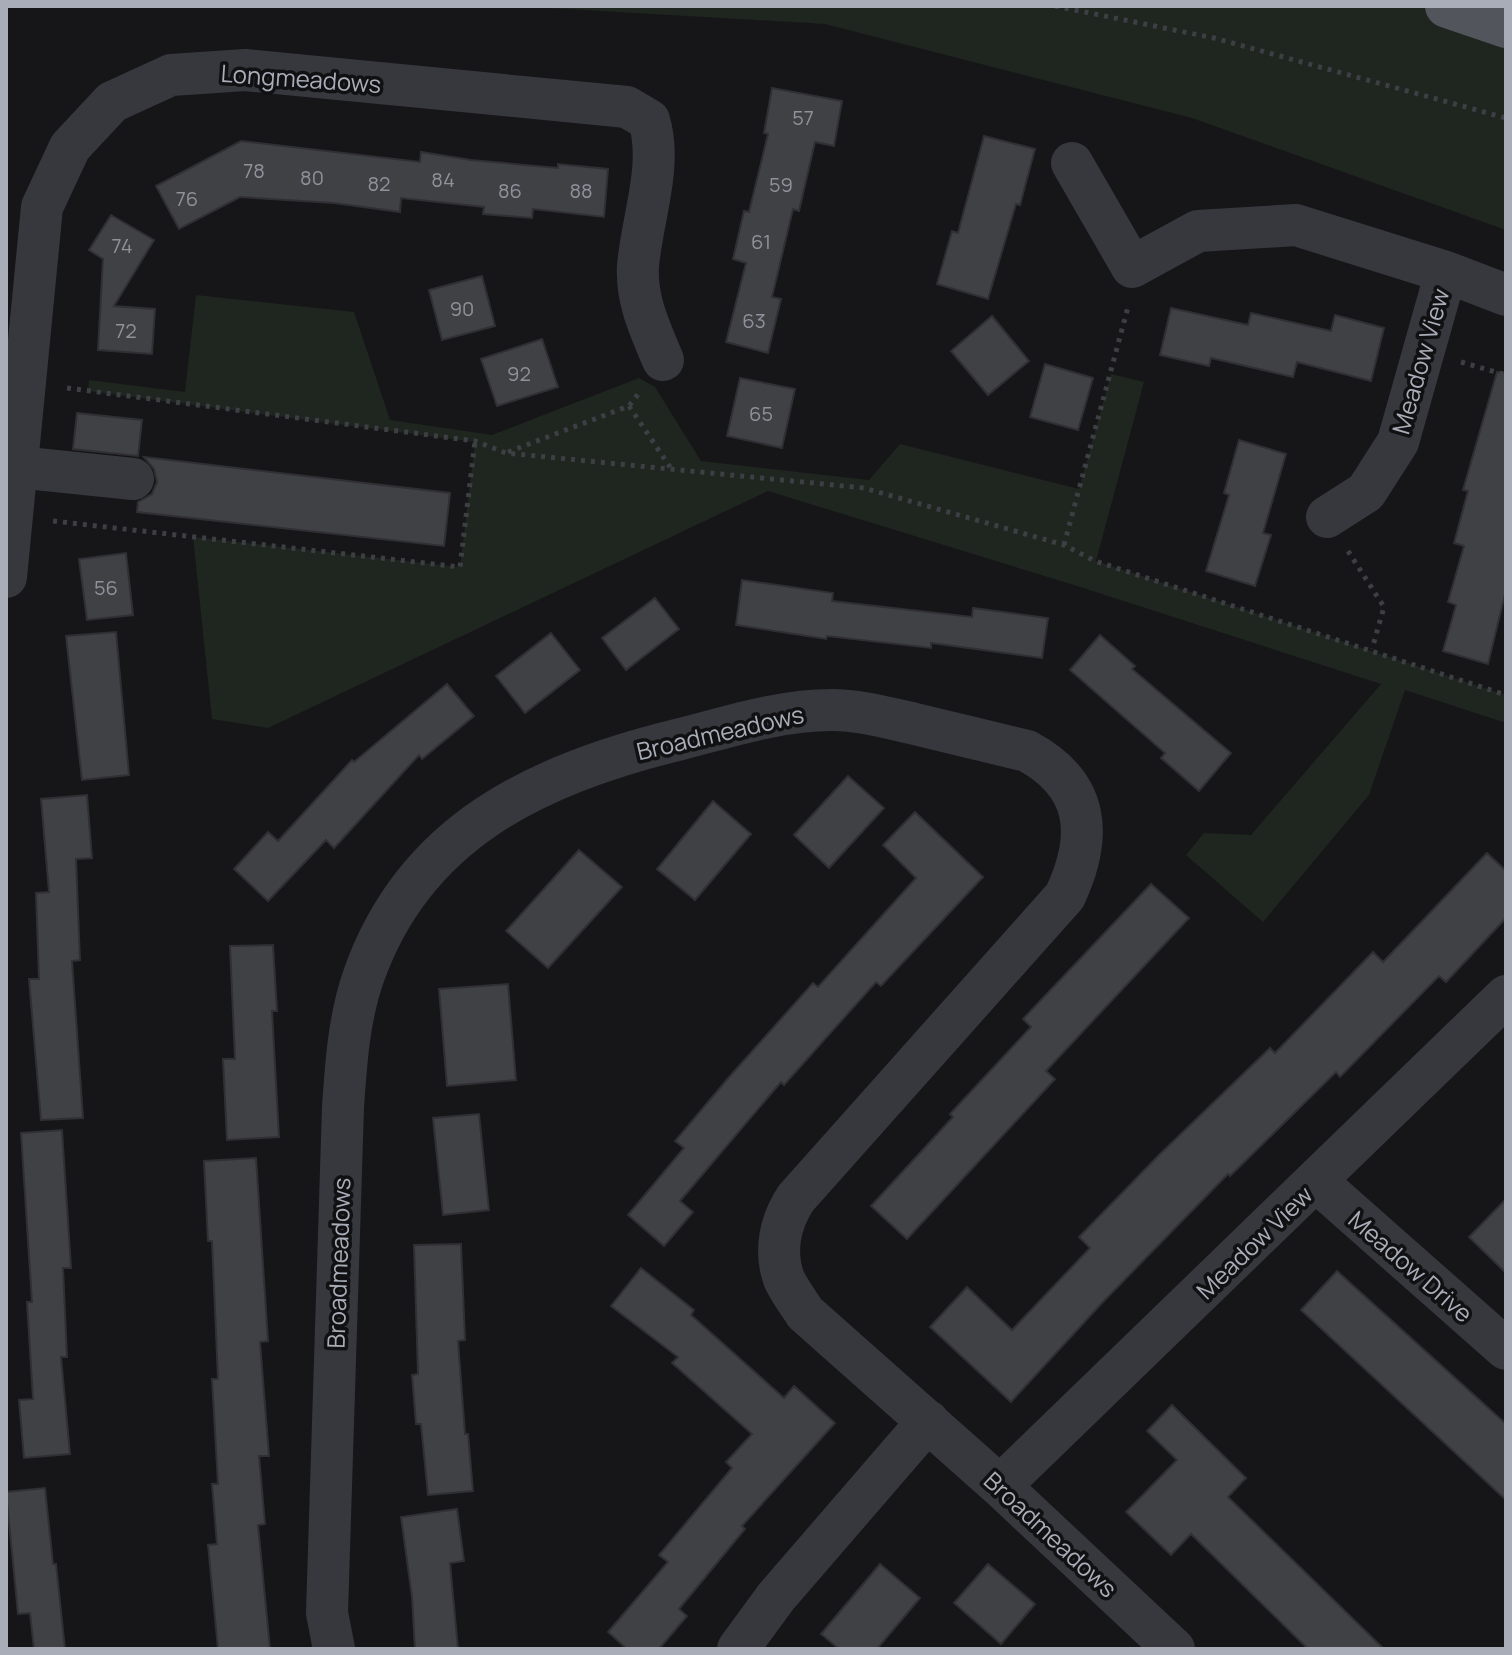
<svg xmlns="http://www.w3.org/2000/svg" width="1512" height="1655" font-family="Manrope,sans-serif">
<style>
.green{fill:#1e261f}
.building{fill:#404145;stroke:#303034;stroke-width:2}
.lines{fill:none;stroke-linecap:round;stroke-linejoin:round}
.path{stroke:#3d3f44;stroke-width:5;stroke-dasharray:4 6;stroke-linecap:butt}
.minor{stroke:#37383d;stroke-width:42}
.major{stroke:#53555c;stroke-width:44}
.labels{text-anchor:middle;dominant-baseline:central;stroke-width:7;stroke-linejoin:round;paint-order:stroke}
.number-label{font-size:20px;fill:#8e929b}
.street-label{font-size:24px;fill:#a8adb8;stroke:#111113}
</style>
<rect width="100%" height="100%" fill="#161618"/>
<path class="green" d="M516 6H1447L1506 26V230L1192 118 825 24Z
M196 295 354 312 390 420 492 435 639 378 655 387 701 461 869 480 900 444 1079 489 1111 374 1144 382 1096 561 1506 695V723L1405 690 1369 795 1263 922 1186 855 1204 833 1251 835 1381 684 1074 585 768 491 268 728 212 719 193 537 460 567 475 442 88 391 89 380 185 392Z"/>
<path class="building" d="M772 88 842 101 834 146 815 142 799 211 793 209 772 297 781 299 768 353 726 342 746 263 733 259 744 211 749 212 768 134 764 133Z
M984 136 1035 149 1020 205 1016 204 988 299 937 284 952 231 958 233Z
M241 141 420 162 421 152 471 160 558 168V164L608 169 604 217 533 209 532 218 483 214 484 207 401 198 400 212 334 203 240 197 179 229 156 186Z
M111 215 154 240 114 306 155 309 152 354 98 350 103 259 89 250Z
M482 276 495 326 442 340 429 290Z
M1171 308 1248 325 1251 313 1331 331 1335 315 1384 328 1371 381 1297 362 1293 377 1211 358 1209 366 1160 355Z
M992 316 1029 361 988 395 951 351Z
M542 339 558 387 497 406 481 359Z
M1045 364 1093 378 1078 430 1030 417Z
M1497 372 1506 373V590L1488 664 1443 651 1456 605 1448 602 1464 546 1454 543 1468 491 1463 490Z
M740 378 795 389 782 448 727 436Z
M77 413 142 420 138 456 73 449Z
M1239 440 1286 454 1263 533 1271 535 1255 586 1206 571 1229 495 1224 493Z
M144 457 450 493 444 546 137 512 138 502 152 494 157 482 154 469Z
M126 553 133 615 87 620 79 559Z
M742 580 833 593 832 601 972 617 973 608 1048 618 1042 658 931 643V648L827 636 826 639 736 625Z
M655 598 679 629 626 670 602 638Z
M116 632 129 775 82 780 66 636Z
M551 633 580 670 525 713 496 676Z
M1100 635 1135 666 1132 669 1231 753 1199 791 1161 758 1165 753 1070 670Z
M447 684 474 716 422 759 419 755 334 848 326 840 268 901 234 869 268 832 278 841 352 760 354 762Z
M848 776 884 808 829 868 794 835Z
M87 795 92 858 76 859 80 960 72 961 83 1118 41 1120 29 979H39L36 893 49 892 41 799Z
M713 801 751 834 695 900 657 869Z
M915 812 983 877 881 986 876 982 784 1085 781 1082 680 1201 693 1212 664 1246 628 1215 684 1148 675 1141 730 1076 813 983 818 987 916 878 883 845Z
M579 850 622 887 548 968 506 931Z
M1487 853 1506 871V918L1446 982 1439 976 1340 1077 1336 1072 1230 1176 1228 1174 1102 1303 1011 1402 930 1327 967 1287 1012 1330 1090 1248 1079 1237 1159 1155 1270 1048 1275 1053 1373 952 1383 962Z
M1151 884 1189 918 1046 1071 1055 1079 907 1239 871 1206 953 1117 950 1114 1031 1027 1023 1019Z
M273 945 277 1011H272L279 1137 227 1140 223 1059H235L230 946Z
M508 984 516 1080 447 1086 439 989Z
M479 1114 489 1210 443 1215 433 1118Z
M62 1130 71 1268H63L67 1357H61L70 1454 24 1458 19 1400 33 1399 27 1302H32L21 1133Z
M256 1158 268 1341 260 1342 269 1456H259L265 1524 258 1525 270 1649H218L208 1545 217 1544 212 1484H218L212 1379H218L212 1241H208L204 1161Z
M1506 1199V1273L1469 1237Z
M461 1244 465 1340 458 1341 465 1434H468L473 1491 428 1495 421 1424H416L412 1375 418 1374 414 1245Z
M641 1268 694 1310 691 1315 784 1398 794 1386 835 1423 742 1526 745 1529 679 1609 687 1616 659 1649H627L608 1632 668 1562 659 1555 732 1468 726 1462 752 1434 672 1363 678 1357 611 1306Z
M1337 1271 1506 1424V1500L1301 1310Z
M1172 1405 1246 1478 1228 1497 1384 1649H1308L1191 1534 1171 1555 1126 1512 1177 1460 1147 1431Z
M45 1488 53 1564H56L65 1649H34L30 1613 18 1614 6 1492Z
M457 1509 464 1561 450 1563 458 1649H415L412 1597 401 1517Z
M880 1564 920 1598 877 1649H839L821 1634Z
M988 1564 1035 1604 1001 1644 954 1603Z"/>
<g class="lines">
<path class="path" d="M1055 6 1214 38 1506 118
M1461 362 1506 375
M67 388 475 441 506 453 864 488 1064 545 1095 561 1506 695
M629 406 670 467
M508 452 629 406 639 393
M53 521 460 567 475 441
M1064 545 1128 307
M1348 551 1384 607 1372 649"/>
<path class="minor" d="M1072 163 1132 267 1198 231 1296 225 1446 272 1506 295
M17 467 133 479
M1327 517 1366 492 1398 442 1446 272
M6 577 42 207 70 147 112 102 171 75 245 70 627 107 649 120C663 166 642 218 638 266 636 300 650 329 663 360
M1317 1182 1506 1349
M1000 1486 1506 996
M334 1649 327 1613 343 1107C346 1063 349 1017 364 975 415 831 538 774 677 740 728 727 779 710 832 710 859 710 888 718 915 724 952 733 990 742 1027 751 1090 785 1093 836 1065 896L796 1198C780 1222 774 1251 784 1279 789 1290 798 1302 805 1313L1000 1486 1174 1649
M738 1649 776 1597 928 1421"/>
<path class="major" d="M1447 6 1506 26"/>
</g>
<g class="labels">
<g class="number-label">
<text x="803" y="117">57</text>
<text x="254" y="170">78</text>
<text x="312" y="177">80</text>
<text x="443" y="179">84</text>
<text x="379" y="183">82</text>
<text x="781" y="184">59</text>
<text x="510" y="190">86</text>
<text x="581" y="190">88</text>
<text x="187" y="198">76</text>
<text x="761" y="241">61</text>
<text x="122" y="245">74</text>
<text x="462" y="308">90</text>
<text x="754" y="320">63</text>
<text x="126" y="330">72</text>
<text x="519" y="373">92</text>
<text x="761" y="413">65</text>
<text x="106" y="587">56</text>
</g>
<g class="street-label">
<text transform="translate(301 78) rotate(4)">Longmeadows</text>
<text transform="translate(1420 361) rotate(-74)">Meadow View</text>
<text transform="translate(720 732) rotate(-13)">Broadmeadows</text>
<text transform="translate(1254 1242) rotate(-44)">Meadow View</text>
<text transform="translate(338 1263) rotate(-88)">Broadmeadows</text>
<text transform="translate(1411 1266) rotate(41)">Meadow Drive</text>
<text transform="translate(1051 1534) rotate(43)">Broadmeadows</text>
</g>
</g>
<rect width="1512" height="1655" fill="none" stroke="#a8adb8" stroke-width="16"/>
</svg>
